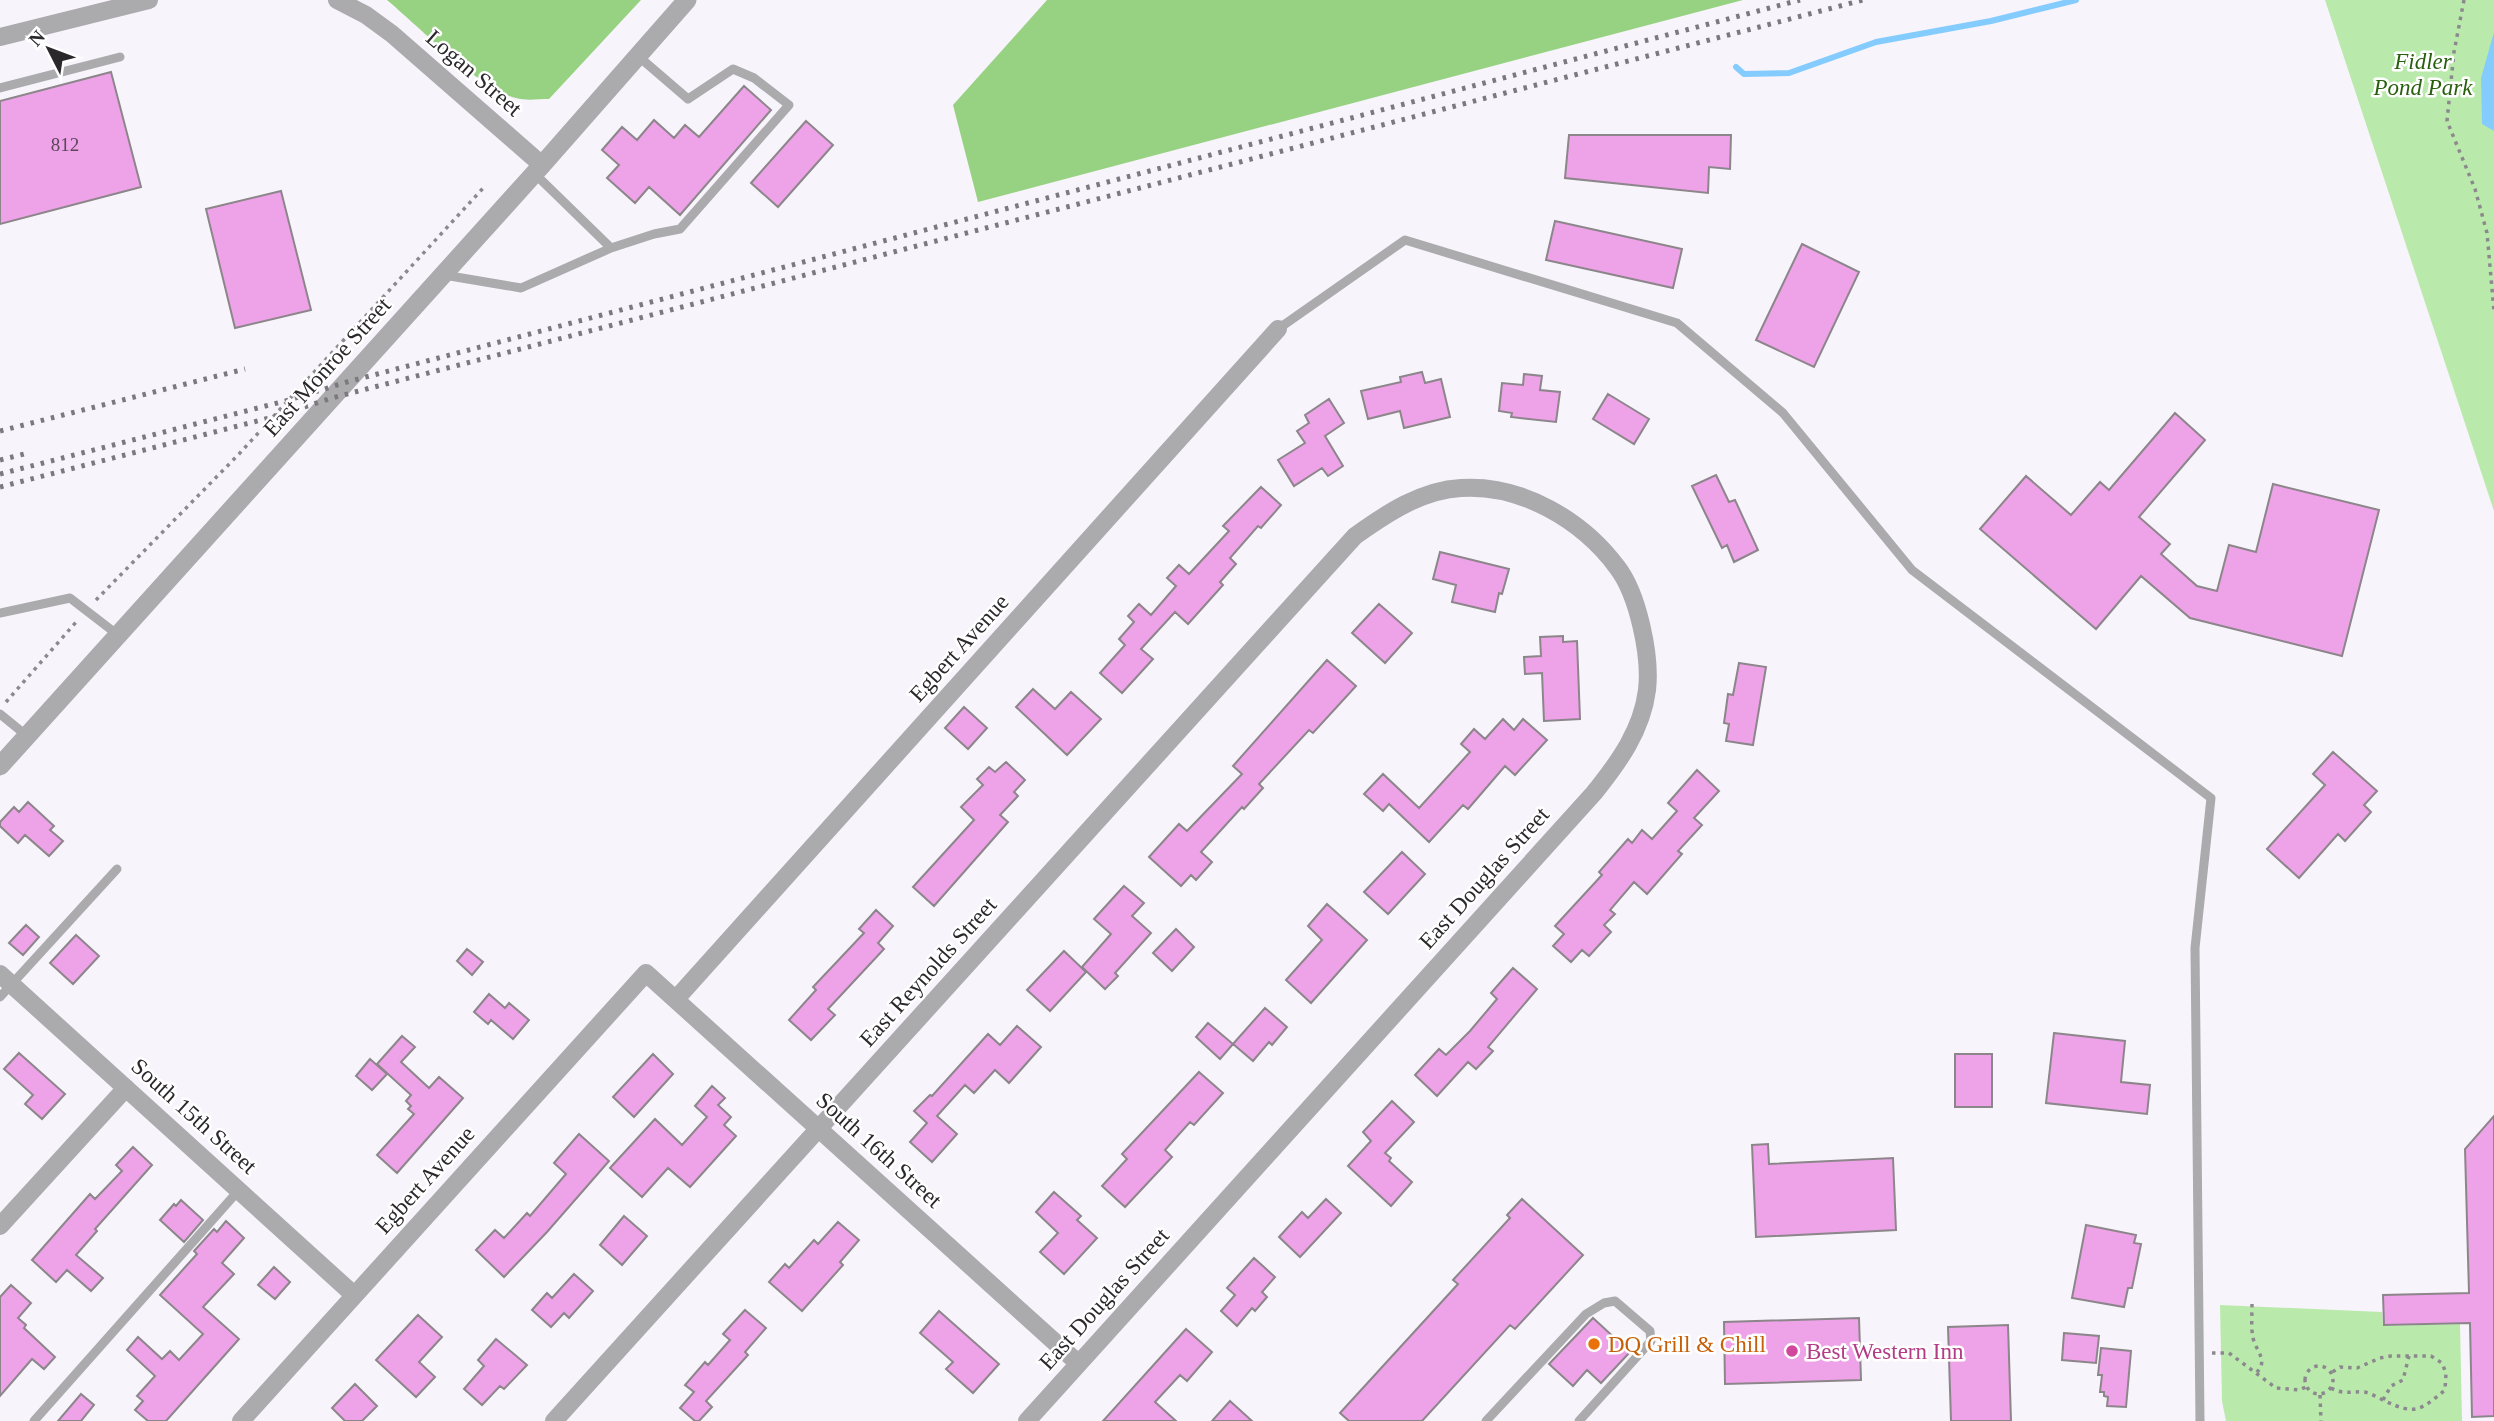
<svg xmlns="http://www.w3.org/2000/svg" width="2494" height="1421" font-family="'Times New Roman',serif">
<style>
.green{fill:#baeaab}
.forest{fill:#96d282}
.water{fill:#85ccfe}
.lines{fill:none;stroke-linecap:round;stroke-linejoin:round}
.stream{stroke:#85ccfe;stroke-width:6}
.building{fill:#eea2e7;stroke:#8c868b;stroke-width:2}
.path{stroke:#8c898e;stroke-width:3.5;stroke-dasharray:3.5 5;stroke-linecap:butt}
.service{stroke:#abaaad;stroke-width:9}
.minor{stroke:#abaaad;stroke-width:18}
.tertiary{stroke:#abaaad;stroke-width:19}
.rail{stroke:#7b797d;stroke-width:5;stroke-dasharray:3.5 7;stroke-linecap:butt}
.food-dot{fill:#e8710a;stroke:#fff;stroke-width:2.5}
.hotel-dot{fill:#d1479c;stroke:#fff;stroke-width:2.5}
.labels{text-anchor:middle;dominant-baseline:central;stroke-width:5;stroke-linejoin:round;paint-order:stroke}
.number-label{font-size:19px;fill:#5b465a}
.park-label{font-size:23px;font-style:italic;fill:#285f0e;stroke:#fff}
.street-label{font-size:23px;fill:#2a282b;stroke:#fff}
.food-label{font-size:23px;fill:#c56008;stroke:#fff;text-anchor:start}
.hotel-label{font-size:23px;fill:#b23c85;stroke:#fff;text-anchor:start}
</style>
<rect width="100%" height="100%" fill="#f8f4fb"/>
<path class="green" d="M2325 0H2494V511Z
M2220 1305 2382 1312 2383 1326 2460 1324 2462 1421H2226L2222 1401Z"/>
<path class="forest" d="M387 0H641L549 99C538 99 526 101 516 98 481 90 417 25 387 0Z
M1047 0H1743L978 202 953 105Z"/>
<path class="water" d="M2494 32V131L2482 124 2481 78Z"/>
<g class="lines">
<path class="stream" d="M1736 67 1744 74 1789 73 1876 42 1991 21 2076 0"/>
</g>
<path class="building" d="M111 72 141 187 0 224V101Z
M744 86 771 110 680 215 649 187 635 203 607 178 619 165 602 150 622 127 637 140 654 120 674 138 685 125 699 137Z
M806 121 833 145 778 207 751 183Z
M1569 135H1731L1730 169 1709 167 1708 193 1565 178Z
M281 191 311 310 235 328 206 209Z
M1555 221 1682 249 1673 288 1546 260Z
M1802 244 1859 272 1814 367 1756 340Z
M1422 372 1425 383 1441 379 1450 417 1404 428 1400 411 1368 419 1361 391 1401 382 1400 377Z
M1524 374 1542 376 1540 390 1560 392 1556 422 1511 417 1512 413 1499 411 1502 383 1523 385Z
M1608 394 1649 419 1634 444 1593 419Z
M1329 399 1344 423 1325 436 1343 466 1328 476 1322 468 1294 486 1278 460 1305 443 1297 431 1309 423 1305 415Z
M2175 413 2205 440 2139 517 2170 544 2161 554 2197 586 2217 591 2229 545 2256 552 2273 484 2379 510 2342 656 2190 618 2141 576 2096 629 1980 529 2026 476 2071 515 2100 482 2109 490Z
M1716 475 1729 502 1735 500 1758 550 1734 562 1727 545 1722 548 1692 486Z
M1261 487 1281 505 1261 528 1258 526 1230 558 1236 564 1220 582 1223 585 1188 624 1175 612 1141 649 1153 659 1122 693 1100 673 1125 645 1119 639 1134 622 1128 616 1139 604 1151 615 1176 586 1167 578 1179 565 1189 574 1229 531 1223 526Z
M1440 552 1509 569 1502 594 1499 593 1495 612 1452 602 1456 585 1433 579Z
M1379 604 1412 633 1385 663 1352 633Z
M1563 636V642L1577 641 1580 719 1544 721 1542 673 1525 674 1524 657 1541 656 1540 637Z
M1327 660 1356 686 1313 733 1309 730 1259 784 1263 788 1244 809 1242 807 1201 852 1212 862 1196 880 1191 875 1181 886 1149 857 1179 824 1187 831 1242 774 1233 766Z
M1739 663 1766 667 1753 745 1726 741 1729 724 1724 723 1728 694 1733 695Z
M1033 689 1055 709 1071 692 1101 719 1067 755 1016 707Z
M964 707 987 728 968 749 945 728Z
M1503 719 1514 730 1523 719 1547 740 1515 775 1505 766 1468 809 1463 805 1429 842 1389 804 1383 811 1364 794 1383 774 1419 808 1470 752 1461 744 1474 729 1485 739Z
M2333 752 2377 791 2364 805 2371 812 2345 841 2338 834 2299 878 2267 849 2325 785 2313 774Z
M1006 762 1025 780 1014 792 1018 796 1000 815 1008 822 934 906 913 887 974 820 961 807 983 785 977 779 989 767 995 772Z
M1697 770 1719 791 1694 818 1702 825 1678 851 1682 854 1647 894 1634 882 1610 910 1615 914 1604 925 1611 932 1589 956 1582 950 1571 962 1553 946 1564 934 1555 926 1602 875 1599 872 1628 839 1632 843 1642 830 1652 839 1677 811 1668 803Z
M28 802 54 826 50 830 63 841 49 856 25 835 18 843 0 826V822L14 807 19 812Z
M1402 852 1425 874 1388 914 1364 892Z
M1124 886 1144 903 1132 916 1151 933 1115 973 1118 976 1105 989 1082 967 1111 934 1094 919Z
M1327 904 1367 940 1311 1003 1286 980 1322 940 1308 926Z
M876 910 893 926 878 943 884 949 828 1009 835 1015 811 1040 789 1020 816 990 813 987 864 933 859 929Z
M26 925 39 937 23 955 9 943Z
M1176 929 1194 947 1172 971 1153 953Z
M76 935 99 956 73 984 50 963Z
M467 949 483 962 472 975 457 961Z
M1064 951 1086 972 1050 1011 1027 990Z
M1513 968 1537 989 1488 1047 1493 1051 1476 1069 1468 1062 1437 1096 1415 1075 1439 1049 1446 1055 1470 1031 1497 999 1491 993Z
M489 994 505 1008 509 1003 529 1020 513 1039 491 1020 488 1024 474 1012Z
M1265 1008 1287 1027 1272 1045 1269 1042 1253 1061 1233 1044Z
M1208 1023 1233 1044 1220 1059 1196 1037Z
M1017 1026 1041 1047 1009 1083 995 1070 974 1093 965 1085 937 1116 957 1134 932 1162 910 1142 927 1123 914 1111 930 1095 932 1096 988 1034 1000 1045Z
M2054 1033 2125 1041 2121 1082 2150 1085 2147 1114 2046 1103Z
M402 1036 415 1047 401 1062 429 1088 439 1077 463 1098 397 1173 377 1155 414 1114 408 1109 411 1106 406 1101 411 1095 377 1064Z
M19 1053 65 1094 42 1119 25 1104 33 1095 4 1069Z
M653 1054 673 1074 634 1117 613 1097Z
M1955 1054H1992V1107H1955Z
M370 1059 387 1074 372 1090 356 1076Z
M1199 1072 1223 1093 1194 1125 1190 1122 1165 1150 1172 1157 1125 1207 1102 1186 1127 1159 1122 1154Z
M712 1086 725 1098 718 1105 731 1117 724 1125 736 1136 690 1187 668 1168 642 1197 610 1168 655 1119 682 1145 707 1117 695 1106Z
M1392 1101 1414 1122 1385 1153 1391 1158 1389 1161 1412 1182 1391 1206 1348 1166 1371 1141 1363 1132Z
M2494 1116V1416L2472 1417 2470 1323 2384 1325 2383 1295 2469 1293 2465 1149Z
M579 1134 609 1161 547 1232 504 1277 476 1250 495 1230 504 1238 527 1213 530 1216 566 1174 554 1163Z
M1768 1144 1769 1164 1893 1158 1896 1230 1756 1237 1752 1145Z
M133 1147 152 1165 95 1229 97 1231 76 1255 103 1278 91 1291 67 1270 56 1282 32 1260 90 1194 95 1199 122 1171 116 1165Z
M1054 1192 1081 1216 1077 1220 1097 1238 1064 1274 1040 1252 1058 1233 1036 1212Z
M1326 1199 1341 1213 1300 1257 1279 1237 1302 1212 1308 1218Z
M1522 1199 1583 1255 1515 1329 1510 1325 1422 1421H1349L1340 1413 1458 1284 1453 1280 1510 1218 1507 1215Z
M181 1200 203 1220 184 1242 160 1220 174 1204 176 1206Z
M624 1216 647 1236 622 1265 600 1245Z
M226 1221 244 1238 222 1263 234 1274 203 1307 239 1339 166 1421H148L135 1410 143 1401 137 1396 155 1376 127 1350 138 1337 162 1359 170 1351 179 1360 203 1334 160 1295 197 1254 194 1251 214 1229 217 1232Z
M838 1222 859 1240 840 1262 843 1265 802 1311 769 1282 785 1264 789 1268 814 1240 818 1244Z
M2086 1225 2136 1235 2134 1243 2141 1244 2132 1288H2128L2124 1307 2072 1298Z
M1254 1258 1275 1277 1262 1292 1267 1297 1255 1311 1252 1308 1237 1326 1221 1311 1235 1295 1227 1288Z
M274 1267 290 1282 275 1299 258 1285Z
M574 1274 593 1291 569 1318 564 1313 551 1327 532 1310 547 1293 552 1298Z
M11 1285 31 1303 18 1318 26 1325 24 1328 55 1357 44 1369 32 1359 0 1396V1297Z
M745 1310 766 1328 745 1352 748 1355 706 1401 712 1407 699 1421H695L680 1408 694 1392 685 1385 705 1362 708 1365 730 1340 723 1334Z
M939 1311 999 1364 973 1393 946 1369 953 1362 920 1333Z
M418 1315 442 1337 419 1362 435 1377 416 1397 376 1360Z
M1593 1318 1630 1352 1601 1383 1587 1370 1573 1386 1549 1364Z
M1859 1318 1861 1380 1725 1384 1724 1322Z
M2008 1325 2011 1421H1951L1948 1327Z
M1186 1329 1212 1352 1187 1381 1180 1375 1155 1402 1176 1421H1103Z
M2064 1333 2099 1336 2096 1363 2062 1360Z
M496 1339 527 1365 504 1389 500 1386 482 1405 464 1389 484 1366 478 1360Z
M2101 1348 2131 1351 2126 1407 2107 1406 2108 1397 2104 1396V1392H2100L2102 1375H2098Z
M355 1384 377 1406 362 1421H345L332 1408Z
M81 1394 94 1405 81 1421H58Z
M1230 1401 1252 1421H1212Z"/>
<g class="lines">
<path class="path" d="M2464 0 2454 52 2447 121 2475 189 2487 233 2494 311
M96 600 239 454 486 185
M6 702 77 621
M2252 1304C2252 1315 2251 1328 2253 1338 2256 1351 2269 1361 2256 1373
M2212 1353H2229L2276 1388 2299 1390 2306 1387
M2305 1380a14 14 0 1 1 28 0a14 14 0 1 1-28 0Z
M2331 1388C2343 1395 2351 1391 2364 1392 2371 1393 2378 1398 2385 1401 2415 1415 2420 1411 2445 1390L2446 1373 2442 1363 2431 1356H2391L2380 1358 2357 1368 2340 1367 2331 1373
M2320 1395 2321 1421
M2383 1400 2391 1386 2403 1380 2409 1356"/>
<path class="service" d="M0 88 120 57
M611 248 654 234 680 229 789 105 754 78 733 69 688 99 638 56
M444 275 521 288 611 248 534 173
M1278 329 1405 240 1677 323 1783 413 1912 570 2211 798 2195 948 2200 1421
M0 613 70 598 118 635
M0 714 27 736
M0 997 117 869
M34 1421 239 1190
M1486 1421 1586 1314 1604 1303 1615 1301 1650 1331 1651 1341 1579 1421"/>
<path class="minor" d="M337 0 366 15 392 34 542 165
M0 37 149 0
M0 974 354 1295
M676 999 1278 329
M0 1226 126 1088
M241 1421 646 973 1078 1363
M554 1421 1355 536C1387 513 1422 490 1461 488 1521 484 1582 520 1617 567 1638 594 1651 656 1647 690 1642 730 1619 762 1594 793L1027 1421"/>
<path class="tertiary" d="M0 766 542 165 687 0"/>
<path class="rail" d="M0 431 245 369
M0 460 28 453
M0 474 289 400 347 382 1800 0
M0 487 273 417 332 398 1863 0"/>
</g>
<circle class="food-dot" cx="1594" cy="1344" r="7"/>
<circle class="hotel-dot" cx="1792" cy="1351" r="7"/>
<g class="labels">
<g class="number-label">
<text x="65" y="144">812</text>
</g>
<g class="park-label">
<text x="2423" y="61">Fidler<tspan x="2423" dy="26">Pond Park</tspan></text>
</g>
<g class="street-label">
<text transform="translate(474 73) rotate(41)">Logan Street</text>
<text transform="translate(327 367) rotate(-48)">East Monroe Street</text>
<text transform="translate(959 648) rotate(-48)">Egbert Avenue</text>
<text transform="translate(1484 878) rotate(-48)">East Douglas Street</text>
<text transform="translate(928 972) rotate(-48)">East Reynolds Street</text>
<text transform="translate(194 1116) rotate(42)">South 15th Street</text>
<text transform="translate(879 1150) rotate(42)">South 16th Street</text>
<text transform="translate(425 1180) rotate(-48)">Egbert Avenue</text>
<text transform="translate(1104 1299) rotate(-48)">East Douglas Street</text>
</g>
<g class="food-label">
<text x="1608" y="1344">DQ Grill &amp; Chill</text>
</g>
<g class="hotel-label">
<text x="1806" y="1351">Best Western Inn</text>
</g>
</g>
<g transform="translate(49 49) rotate(312)" stroke="#ffffff" stroke-width="5" paint-order="stroke">
<path d="M0-5L12 26L0 18L-12 26Z" fill="#2a282b"/>
<text y="-10" font-size="19" font-weight="bold" text-anchor="middle" fill="#2a282b">N</text>
</g>
</svg>
